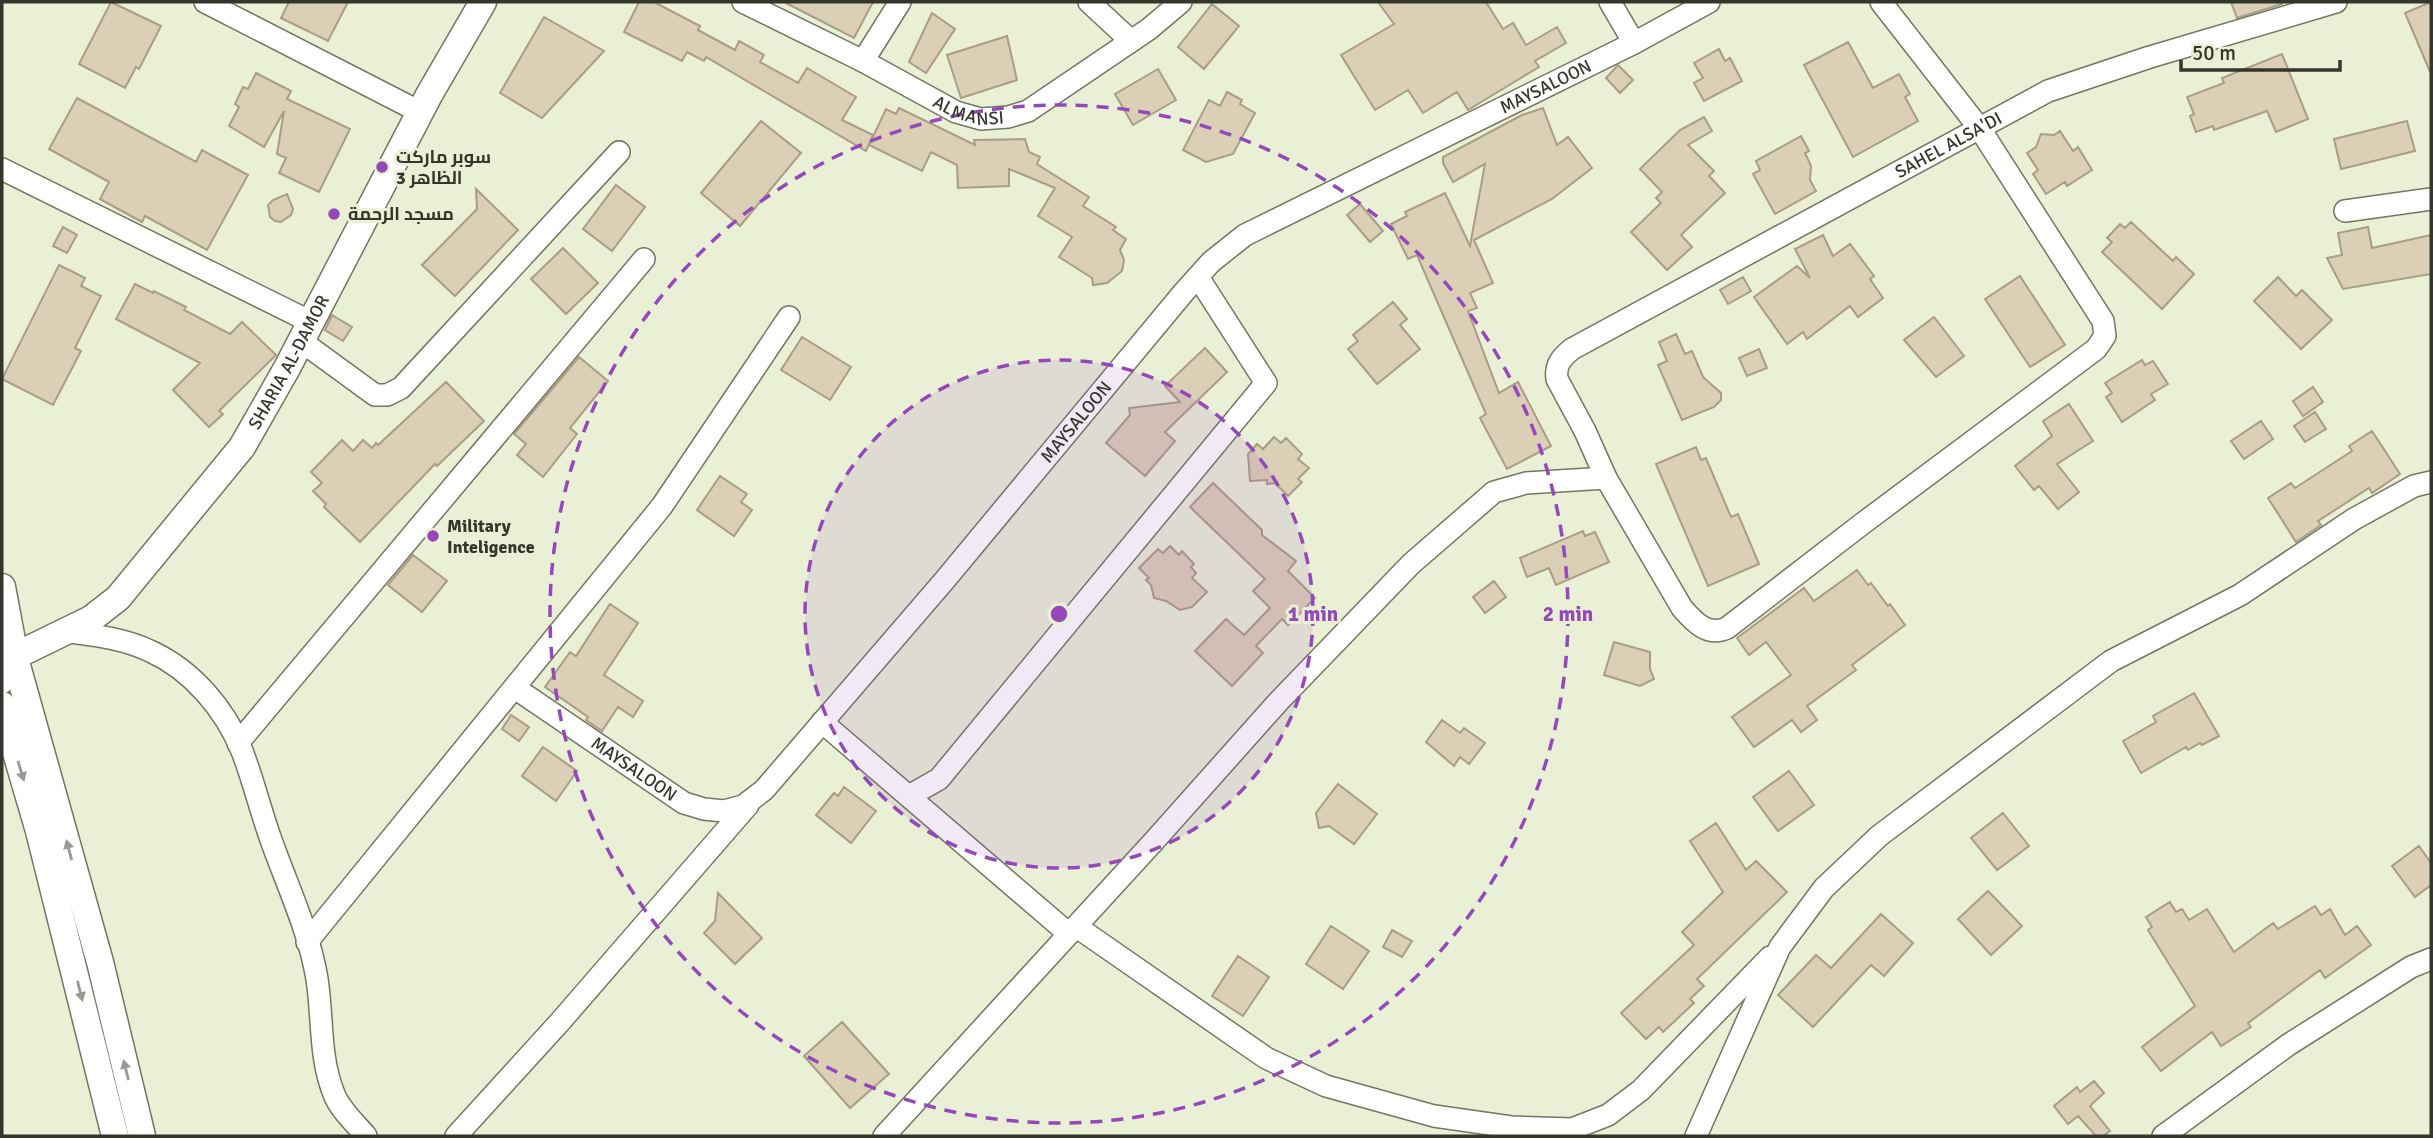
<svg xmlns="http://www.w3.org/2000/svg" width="2433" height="1138" font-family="Signika,Cairo,sans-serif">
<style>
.building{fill:#dbcfb6;stroke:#a99d85;stroke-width:2}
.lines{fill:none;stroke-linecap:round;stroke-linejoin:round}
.minor-casing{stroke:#727760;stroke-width:24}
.tertiary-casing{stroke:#727760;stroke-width:29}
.minor{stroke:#fff;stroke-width:21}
.tertiary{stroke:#fff;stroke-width:26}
.oneway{fill:#999a95}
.ring{fill:none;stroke:#9448ba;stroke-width:3.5;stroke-dasharray:12 9}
.poi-dot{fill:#9448ba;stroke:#e9f0d5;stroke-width:2.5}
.labels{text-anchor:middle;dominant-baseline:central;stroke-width:6;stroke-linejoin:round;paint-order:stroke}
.street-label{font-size:18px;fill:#33362b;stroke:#e9f0d5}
.poi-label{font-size:18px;font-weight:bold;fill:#33362b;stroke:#e9f0d5;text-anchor:start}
.centre{fill:#9448ba;stroke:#e9f0d5;stroke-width:3.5}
.ring-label{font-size:21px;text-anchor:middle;font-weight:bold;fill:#9448ba;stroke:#e9f0d5;stroke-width:6;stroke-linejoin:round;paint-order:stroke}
</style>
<rect width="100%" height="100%" fill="#e9f0d5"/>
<path class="building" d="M111 2 161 26 139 69 136 67 125 88 79 64Z
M289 2H348L328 41 281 18Z
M639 2H654L700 26 698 30 735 50 739 41 764 55 760 62 798 83 807 68 856 97 842 120 873 135 866 151 706 57 704 61 687 52 682 61 624 32Z
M784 2H873L854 38Z
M1378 2H1486L1503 29 1513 23 1526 45 1557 27 1566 43 1535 61 1539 67 1468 110 1457 92 1423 113 1408 90 1375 110 1341 55 1394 24Z
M2231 2H2282V4L2237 18Z
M2431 2V74L2405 13Z
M1212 4 1239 26 1204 69 1178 47Z
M932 13 955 29 926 73 909 62Z
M544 17 604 51 542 118 500 93Z
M1007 36 1017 80 961 98 947 55Z
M1848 42 1873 88 1899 74 1910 94 1905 97 1918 121 1853 157 1804 65Z
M1719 49 1725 61 1730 58 1742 81 1704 101 1694 83 1703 78 1694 63Z
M2282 54 2308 119 2276 132 2267 111 2214 130 2213 126 2196 132 2190 116 2194 114 2187 97 2224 83 2222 78Z
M1618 65 1633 80 1620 93 1606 78Z
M1158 69 1176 100 1133 125 1115 94Z
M256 73 291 91 287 99 350 129 319 192 279 173 286 158 277 154 284 111 264 147 229 126 239 107 235 104 243 87 248 89Z
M1227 92 1242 100 1240 104 1255 113 1233 154 1206 162 1183 150 1209 100 1220 106Z
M77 98 196 162 202 150 248 175 207 250 145 216 142 222 100 199 109 182 49 149Z
M899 108 975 145 974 140 1025 139 1029 152 1040 157 1037 164 1089 197 1083 206 1116 227 1113 230 1126 239 1120 250 1124 260 1122 271 1107 283 1093 285 1092 278 1059 257 1072 237 1038 216 1055 188 1009 169V186L958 188 957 165 931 152 922 171 869 145 886 109 896 114Z
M1543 108 1557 145 1568 137 1592 168 1552 199 1474 240 1493 283 1470 293 1477 308 1468 311 1499 393 1518 382 1551 446 1507 469 1480 418 1486 414 1417 255 1408 259 1391 224 1407 216 1405 212 1445 193 1470 246 1485 164 1453 182 1443 163V157L1522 115Z
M1704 117 1712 131 1688 145 1714 171 1709 176 1725 193 1681 235 1692 247 1667 270 1631 232 1661 203 1656 198 1662 192 1640 169 1680 130Z
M761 121 801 153 740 226 701 193Z
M2407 121 2415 151 2341 169 2334 139Z
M2060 131 2073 151 2078 147 2092 170 2067 186 2065 182 2046 194 2033 174 2038 170 2027 153 2036 147 2041 134 2054 135Z
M1801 136 1809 151 1805 153 1811 166 1810 180 1816 191 1775 214 1753 174 1760 170 1756 161Z
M616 185 645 207 612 251 583 229Z
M476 189 518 230 455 296 422 265 477 209Z
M287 194 293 209 291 215 281 222 275 221 270 217 268 205 273 200Z
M1360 204 1383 231 1370 242 1347 215Z
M2131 222 2173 261 2176 257 2194 274 2162 309 2102 252 2112 242 2107 238 2120 224 2125 228Z
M63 227 77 235 67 253 53 246Z
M2368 227 2372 248 2431 235V274L2343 289 2327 258 2342 255 2338 233Z
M1823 235 1833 256 1850 244 1874 276 1870 279 1883 298 1858 317 1850 306 1807 339 1803 332 1787 344 1754 297 1797 266 1810 278 1795 249Z
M563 248 598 283 566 314 531 279Z
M59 265 85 278 81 286 101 296 75 348 81 351 53 405 2 379Z
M2020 276 2065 345 2030 367 1985 299Z
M1743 277 1751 291 1728 304 1720 290Z
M2278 277 2296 296 2302 290 2332 320 2301 349 2254 301Z
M135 284 153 293 154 291 186 307 184 310 230 334 242 322 276 355 219 411 223 414 209 427 173 390 200 363 116 319Z
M1393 302 1407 319 1400 325 1420 349 1377 384 1348 349 1358 341 1353 335Z
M332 315 352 327 343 341 325 330Z
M1934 317 1964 356 1936 377 1904 340Z
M1676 334 1685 354 1692 351 1703 377 1721 393V400L1714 407 1682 420 1658 365 1667 361 1659 342Z
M802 337 851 367 830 400 781 370Z
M1205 348 1227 372 1165 432 1175 441 1145 476 1106 443 1130 415 1129 408 1180 402 1165 386Z
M1759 349 1767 368 1747 376 1739 358Z
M579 357 608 381 570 428 577 434 543 477 517 455 526 444 514 434Z
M2142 360 2145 365 2153 361 2168 384 2151 394 2155 400 2122 422 2106 397 2112 393 2105 383Z
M446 382 484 421 437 466 435 464 360 542 324 507 326 504 313 491 322 483 311 472 342 440 353 451 363 440 372 448 376 443 378 445Z
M2313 387 2323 402 2303 416 2293 401Z
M2069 404 2093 441 2057 464 2079 492 2058 509 2039 486 2034 490 2015 466 2052 436 2043 421Z
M2315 412 2326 429 2305 442 2294 426Z
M2261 421 2273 439 2244 459 2231 441Z
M2372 431 2400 474 2372 493 2369 488 2318 521 2321 525 2296 542 2268 498 2291 483 2295 488 2352 451 2349 446Z
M1274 437 1281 443 1286 438 1302 454 1298 459 1309 468 1298 479 1302 482 1288 496 1275 483 1267 484V480L1250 481 1248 454 1257 444 1263 449Z
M1696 447 1701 460 1706 458 1731 517 1738 514 1759 564 1708 586 1656 464Z
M720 476 747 494 741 502 752 510 734 536 697 510Z
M1213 483 1262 530V535L1296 561 1288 571 1315 598 1288 625 1282 619 1256 646 1263 653 1232 686 1195 651 1226 619 1244 635 1270 608 1253 591 1265 579 1190 507Z
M1583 531 1585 536 1595 532 1609 562 1556 585 1549 568 1527 577 1520 558Z
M1170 546 1179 555 1182 551 1194 564 1191 567 1196 573 1192 578 1207 592 1192 607 1180 610 1166 601 1154 598 1151 585 1146 580 1149 578 1139 568 1158 549 1163 553Z
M413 555 447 581 422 612 388 585Z
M1857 570 1868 585 1871 583 1888 606 1890 604 1905 625 1852 665 1856 670 1807 706 1817 720 1801 732 1792 720 1754 747 1732 717 1791 675 1766 642 1749 655 1737 638 1804 588 1814 601Z
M1494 581 1506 597 1485 613 1473 597Z
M610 604 638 623 604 675 643 701 633 717 618 707 602 731 586 720 588 717 545 687 570 652 576 656Z
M1614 642 1650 652V669L1654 679 1640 686 1604 675Z
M2194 693 2219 736 2202 745 2200 743 2188 750 2186 747 2141 773 2123 741 2156 722 2153 716Z
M511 715 529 727 519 741 502 729Z
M1442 720 1460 733 1464 728 1485 743 1469 764 1460 757 1454 766 1426 742Z
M543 747 577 771 556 801 522 776Z
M1789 771 1814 805 1778 831 1753 797Z
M1338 784 1377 814 1354 844 1329 826 1319 828 1316 813Z
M844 787 876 811 851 843 816 815 834 793 838 796Z
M2003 813 2029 846 1997 870 1971 838Z
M1716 823 1746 870 1756 861 1787 892 1697 979 1704 986 1690 999 1694 1003 1663 1032 1659 1027 1646 1039 1621 1013 1694 945 1682 932 1723 892 1690 841Z
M2419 846 2431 863V885L2415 897 2392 866Z
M1988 891 2022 926 1991 955 1958 919Z
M718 893 762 938 735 964 704 933 715 921Z
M2170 902 2176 912 2182 909 2189 920 2207 909 2234 952 2273 923 2278 929 2315 906 2321 915 2330 909 2345 935 2357 926 2371 945 2325 978 2320 970 2248 1023 2251 1027 2221 1046 2212 1032 2161 1071 2142 1047 2195 1006 2148 930 2152 927 2146 917Z
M1881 914 1913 943 1884 976 1871 965 1813 1027 1778 995 1816 955 1831 968Z
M1331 926 1369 951 1343 989 1306 964Z
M1392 930 1412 941 1402 957 1383 947Z
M1238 956 1269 977 1243 1016 1212 996Z
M842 1022 889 1074 850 1108 804 1056Z
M2094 1081 2104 1093 2090 1106 2110 1131 2103 1136H2096L2078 1116 2068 1124 2054 1106 2077 1087 2080 1092Z"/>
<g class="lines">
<g class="minor-casing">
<g id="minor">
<path d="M205 2 420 112"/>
<path id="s1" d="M743 2 863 61 956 112 981 119 1008 117 1028 111 1149 29 1181 2"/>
<path d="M1089 2 1131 41"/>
<path d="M1610 2 1634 43"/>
<path id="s2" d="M1881 2 1980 129 2103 321 2105 336 2096 349 1862 524 1727 628C1708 637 1694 622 1682 608L1606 478 1585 431 1557 379C1555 365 1561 358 1572 349L2048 91 2150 57 2336 2"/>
<path d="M863 61 900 2"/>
<path d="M2 169 311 322"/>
<path d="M2345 211 2431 199"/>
<path d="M301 341 375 395H387L401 388 619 152"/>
<path d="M62 631C92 635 123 638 150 651 192 670 225 709 242 751 253 779 260 809 270 837 286 883 309 930 317 979 323 1017 319 1057 334 1094 340 1110 356 1124 366 1136"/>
<path d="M2 683 15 656"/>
<path id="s3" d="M515 688 684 803 704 809 724 811 743 806 764 790 944 581 1184 292 1211 262 1245 235 1634 43 1709 2"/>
<path d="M822 722 1069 934"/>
<path d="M238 743 644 259"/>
<path d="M909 796 939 779 1266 383 1198 277"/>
<path d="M1077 927 1266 1058 1326 1086 1434 1116 1511 1127 1572 1129 1608 1115 1641 1090 1770 957"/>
<path d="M307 942 662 506 789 317"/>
<path d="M456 1136 559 1023 748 805"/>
<path d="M884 1136 1155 840 1279 701 1411 564 1494 492 1526 483 1606 478"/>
<path d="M1696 1136 1780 947 1824 888 1879 836 2111 661 2240 595 2354 519 2414 486 2431 482"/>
<path d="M2163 1136 2288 1045 2411 967 2431 959"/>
</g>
</g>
<g class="tertiary-casing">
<g id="tertiary">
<path d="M2 587 16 662 100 962 142 1136"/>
<path id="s4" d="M15 656 91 619 118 598 242 447 287 368 429 95 483 2"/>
<path d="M2 705 39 831 115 1136"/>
</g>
</g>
<use href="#minor" class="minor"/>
<use href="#tertiary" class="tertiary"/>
</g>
<defs><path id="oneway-solid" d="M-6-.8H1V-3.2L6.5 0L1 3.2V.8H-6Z" transform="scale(1.75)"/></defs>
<g class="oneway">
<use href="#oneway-solid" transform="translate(21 771) rotate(73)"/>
<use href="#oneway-solid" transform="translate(69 850) rotate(-105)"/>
<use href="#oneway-solid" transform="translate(80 991) rotate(76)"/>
<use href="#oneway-solid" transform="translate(126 1070) rotate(-104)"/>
</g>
<circle cx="1059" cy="614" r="254" fill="#9448ba" fill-opacity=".12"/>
<g class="ring">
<circle cx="1059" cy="614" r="254"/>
<circle cx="1059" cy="614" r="509"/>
</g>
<g class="poi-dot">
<circle cx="382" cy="167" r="7"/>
<circle cx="334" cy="214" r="7"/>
<circle cx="433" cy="536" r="7"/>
</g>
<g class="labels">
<g class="street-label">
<text stroke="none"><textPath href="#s3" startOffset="1362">MAYSALOON</textPath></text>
<text stroke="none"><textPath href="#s1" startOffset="252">ALMANSI</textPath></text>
<text stroke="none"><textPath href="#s2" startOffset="1661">SAHEL ALSA'DI</textPath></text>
<text stroke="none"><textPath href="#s4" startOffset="411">SHARIA AL-DAMOR</textPath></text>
<text stroke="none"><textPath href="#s3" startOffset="774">MAYSALOON</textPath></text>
<text stroke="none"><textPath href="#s3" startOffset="144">MAYSALOON</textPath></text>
</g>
<g class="poi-label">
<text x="396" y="157">سوبر ماركت<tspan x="396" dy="21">الظاهر 3</tspan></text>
<text x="348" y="214">مسجد الرحمة</text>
<text x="447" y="526">Military<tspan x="447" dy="21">Inteligence</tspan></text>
</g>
</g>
<circle cx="1059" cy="614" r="10" class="centre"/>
<g class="ring-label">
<text x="1313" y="621">1 min</text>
<text x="1568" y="621">2 min</text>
</g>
<rect width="2433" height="1138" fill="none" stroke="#33362b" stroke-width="7"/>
<path d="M2181 60v10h159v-10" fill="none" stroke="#33362b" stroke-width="3.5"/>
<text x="2192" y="60" font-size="21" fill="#33362b" stroke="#e9f0d5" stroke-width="5" paint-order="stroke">50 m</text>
</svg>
